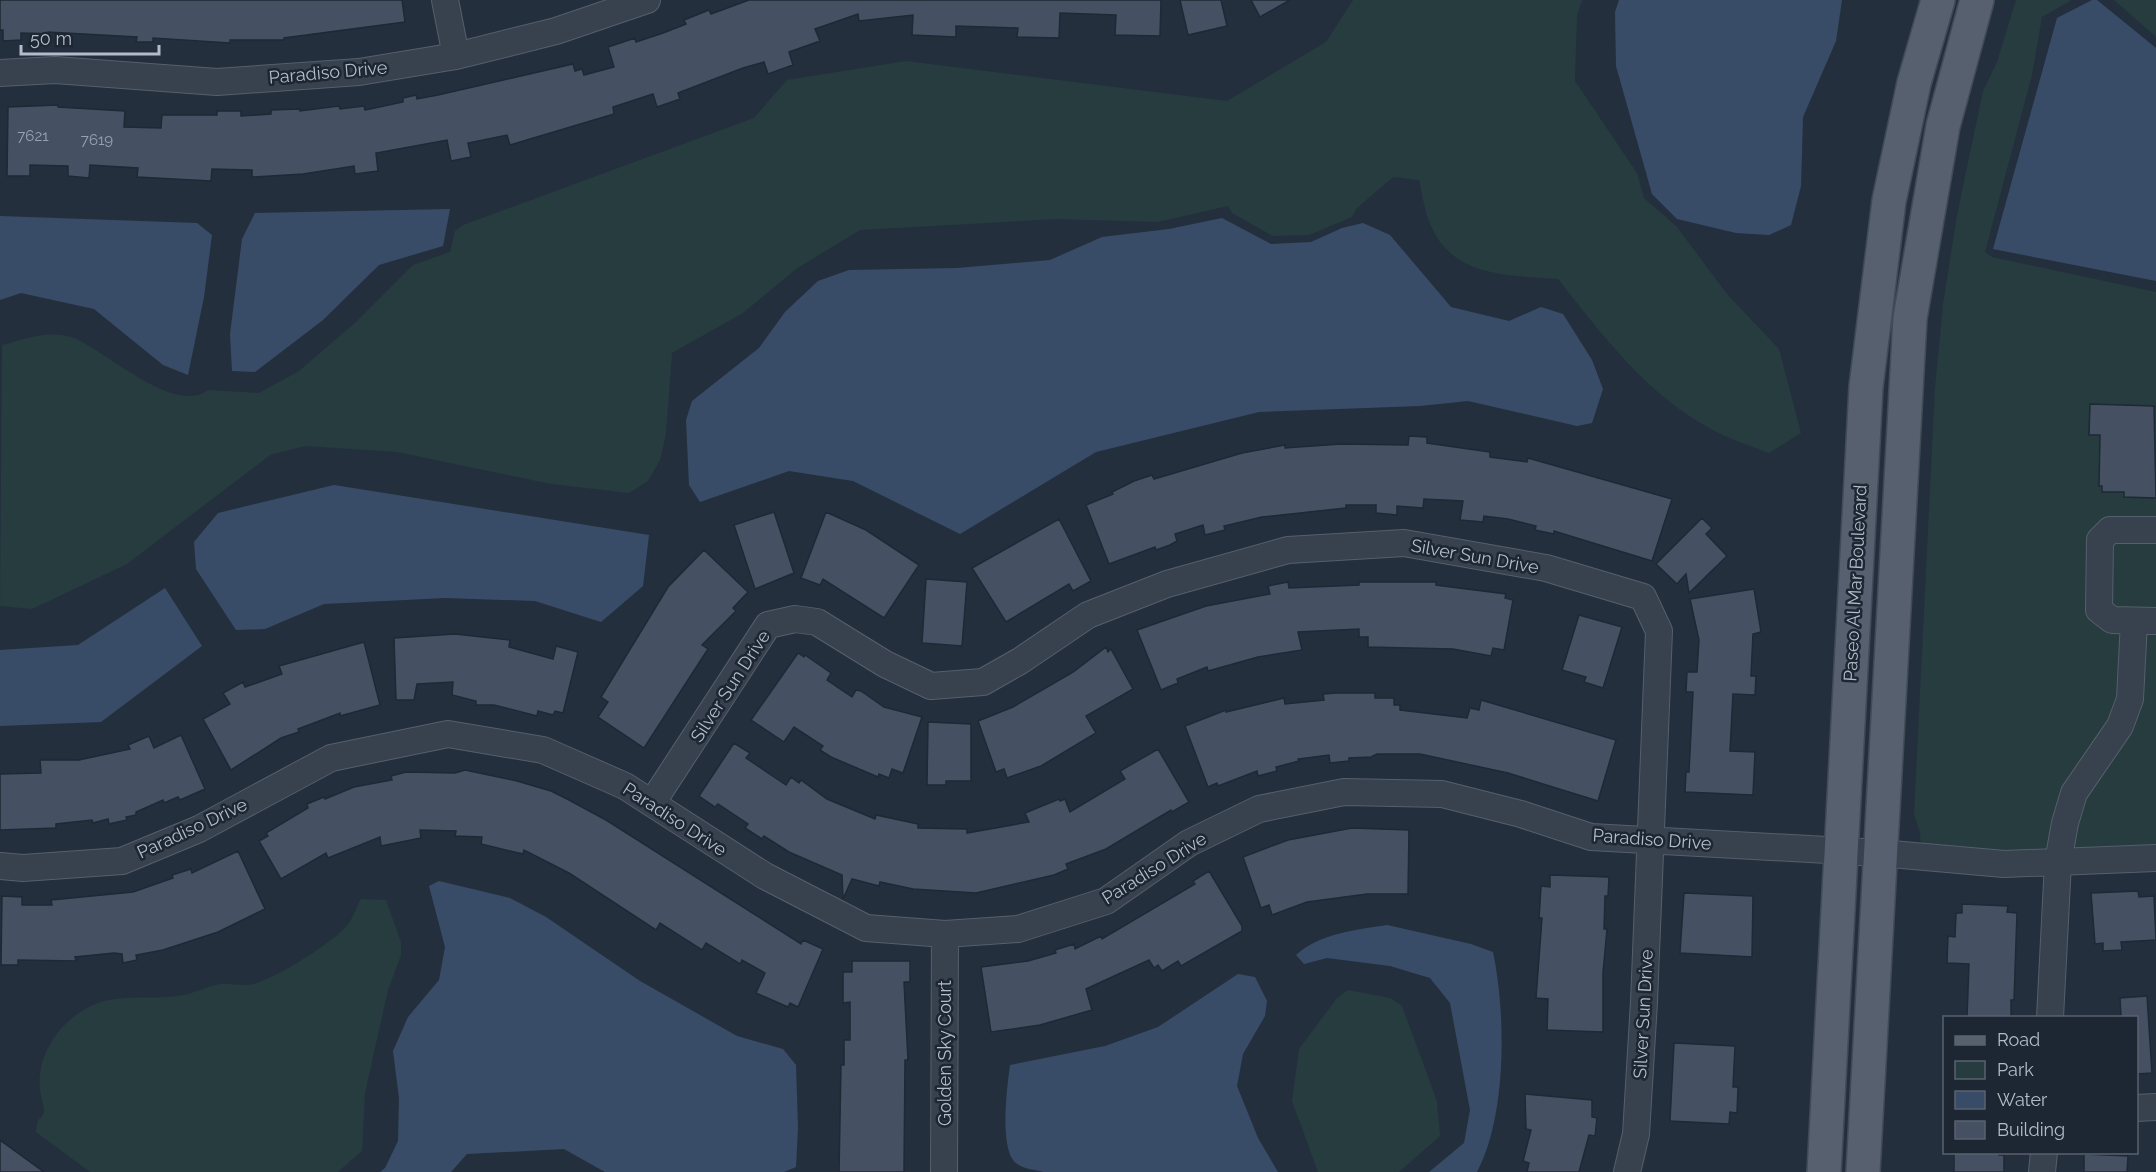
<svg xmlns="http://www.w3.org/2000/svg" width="2156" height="1172" font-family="Raleway,sans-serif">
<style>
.green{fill:#263c3f}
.water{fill:#394c67}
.building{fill:#455162;stroke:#1f2835;stroke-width:1.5}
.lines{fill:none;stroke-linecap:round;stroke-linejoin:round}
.minor-casing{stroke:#565f6c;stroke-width:28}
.major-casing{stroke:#414a57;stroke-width:36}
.minor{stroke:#38414e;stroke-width:26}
.major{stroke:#56606e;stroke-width:33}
.labels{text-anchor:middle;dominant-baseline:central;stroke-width:5;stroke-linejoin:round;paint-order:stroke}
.number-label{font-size:15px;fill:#98a1af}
.street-label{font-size:18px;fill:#b4bcc9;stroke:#1d2633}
</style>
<rect width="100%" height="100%" fill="#242f3e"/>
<path class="green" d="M1353 0H1582L1577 16 1575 81 1637 173 1644 198 1677 227 1727 294 1779 349 1801 433 1769 453C1751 446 1731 440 1713 430 1649 397 1602 335 1558 279 1508 275 1450 278 1429 221 1424 208 1422 193 1419 180L1393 177 1356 209 1352 217 1309 235 1273 236 1232 213 1228 206 1158 222 1056 219 860 230 796 269 743 313 672 353 666 434 660 460 648 481 629 493 551 484 397 452 305 446 270 455 127 564 32 609 0 606 2 345C24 339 50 329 74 338 106 351 175 416 208 390L259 393 299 371 356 322 413 265 450 252 455 231 463 225 754 118 787 80 906 61 1227 101 1326 42Z
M2016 0H2072L2042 17 2032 75 1985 252 1992 257 2156 292V848L2004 855 1921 847 1920 832 1914 814 1935 388 1943 304 1957 215 1983 91 1997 62Z
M2114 0H2156V37Z
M361 899 386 900 401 942V955L388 990 365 1093 362 1151 338 1172H90L36 1132 38 1120C48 1112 43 1106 41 1096 33 1059 59 1021 91 1006 118 993 148 1000 177 996 192 995 206 986 221 984 231 983 243 987 253 984 275 979 330 944 346 927 352 920 356 908 361 899Z
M1348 990 1390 998 1402 1006 1437 1101 1440 1136 1399 1172H1318L1292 1101 1299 1049 1337 998Z"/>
<path class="water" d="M1619 0H1842L1836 41 1803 117 1801 186 1791 225 1769 235 1736 233 1677 219 1652 194 1616 66 1615 12Z
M2092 0H2097L2156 48V281L1993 249 2057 18Z
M450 209 443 246 379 265 323 320 255 372 232 371 230 334 242 239 255 213Z
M0 216 197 223 212 235 204 297 188 375 163 365 94 309 21 293 0 300Z
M1222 218 1271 244 1311 242 1342 228 1363 223 1390 235 1451 307 1509 321 1541 307 1563 314 1592 360 1603 389 1592 423 1577 426 1468 401 1420 406 1259 412 1096 452 960 534 853 481 789 471 700 502 689 485 686 420 692 401 759 348 785 312 818 281 849 270 957 268 1050 260 1102 237 1169 229Z
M334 485 649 535 643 586 601 622 535 601 445 598 324 604 265 629 236 630 196 569 194 542 218 513Z
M165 588 202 646 101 722 0 726V650L78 645Z
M439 881 510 898 546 917 640 981 737 1036 783 1049 796 1065 798 1128 796 1167 784 1172H605L564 1149 467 1154 451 1172H380L385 1168 398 1141 399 1098 393 1051 408 1017 439 980 445 947 429 886Z
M1387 925 1471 944 1493 952C1506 1014 1507 1116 1477 1172H1429L1464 1143 1470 1110 1450 1003 1430 978 1390 966 1327 958 1304 964 1296 955C1321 933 1355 930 1387 925Z
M1238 974 1255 977 1267 1001 1265 1016 1243 1054 1237 1086 1258 1138 1278 1172H1044C1035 1170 1023 1169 1016 1163 999 1149 1007 1087 1010 1065L1105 1046 1158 1027Z"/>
<path class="building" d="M0 0H402L405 22 284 38V40H230V43L153 38V42H136L137 37 48 32V34L21 33V40L3 41V30H0Z
M749 0H1161L1160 36 1115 35 1116 15 1060 13 1059 38 1017 37 1018 28 956 26V37L912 35 913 15 859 21 858 14 815 29 820 41 789 52 793 65 768 74 764 62 743 68 678 93 680 99 657 107 653 94 613 107 614 114 510 145 507 135 468 143 471 157 451 161 447 140 376 153 378 171 355 174 354 166 303 174 252 177V170L212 169 211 181 137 177 138 168 90 165 89 178 68 176V166L30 165V176H7L8 107 58 105V107L125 111 124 127 161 128 162 115H217V111H241V116L271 114V110L300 109V111L339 106 340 109 364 106 365 110 403 102V98L416 95 417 99 438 95 573 64 575 71 582 69 584 75 614 67 608 47 635 38 636 42 663 33 686 24 684 20 709 10 711 14Z
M1180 0H1221L1227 26 1188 35Z
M1251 0H1290L1260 17Z
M2090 404 2154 406 2156 498 2124 497V492H2102V486H2099L2100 435H2089Z
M1409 436 1427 437V443L1490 452V457L1527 462 1528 458 1672 499 1652 561 1554 531V534L1535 530 1536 526 1508 519 1484 516 1483 522 1460 520 1463 501 1424 499 1423 508 1397 506V515L1376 513V505H1346V508L1262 517 1224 526 1225 530 1205 535 1203 525 1175 534 1177 541 1170 545 1156 550 1155 547 1109 564 1086 505 1113 494 1112 492 1134 481 1152 475 1154 479 1242 453 1285 445V448L1341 444 1408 445Z
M774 512 794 573 755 589 734 525Z
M826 512 866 530 919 565 884 618 823 579 820 585 801 578Z
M1702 518 1712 528 1706 534 1727 556 1689 593 1686 574 1677 584 1656 564Z
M1059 519 1091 581 1073 591 1069 584 1006 622 972 568Z
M704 550 748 592 733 608 736 611 702 645 708 649 644 748 598 717 608 702 601 697 668 587Z
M926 579 967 582 962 646 922 643Z
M1288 582 1289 588 1359 585V582H1436V585L1506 594 1505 598 1513 600 1504 650 1493 648 1491 656 1453 649 1368 647V637H1359V629L1298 632 1302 650 1258 657 1208 671 1207 667 1177 679 1178 683 1161 690 1137 630 1206 606 1270 594 1268 586Z
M1754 589 1761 632 1753 634 1751 676H1756L1755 695 1733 694 1730 751 1755 752 1753 795 1685 792 1686 772H1689L1693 692H1686L1687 672H1697L1699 640 1690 599Z
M1579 615 1622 627 1603 688 1584 682 1586 677 1562 670Z
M455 634 510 640 509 647 553 659 556 646 578 652 563 713 555 711 553 715 538 711 537 716 494 705H476V701L452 695 453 682 417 684 414 700H396L394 638Z
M364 642 380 705 340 716V713L298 729 299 732 281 738 231 770 203 719 230 704 223 693 243 682 245 687 282 674 279 666Z
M1106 647 1108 652 1111 649 1133 689 1086 716 1096 733 1041 766 1007 778 1004 769 996 772 978 721 1013 707 1073 672Z
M798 653 804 657 805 655 831 673 827 680 852 697 856 690 861 691 884 707 922 717 903 773 892 769 889 778 879 774 878 777 831 757 820 750 823 746 794 727 784 742 751 720Z
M1336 693H1375V698H1394V705H1400V710L1467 718 1470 708 1479 710 1481 700 1616 740 1598 801 1508 773 1420 754H1377L1371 757 1349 758V761L1330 763 1329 755 1298 759 1299 761 1276 767 1277 771 1258 776 1257 771 1218 786 1217 783 1208 787 1185 726 1226 710V712L1284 698 1285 704 1324 700 1323 694Z
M928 722 971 724V781H946V785H927Z
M181 735 205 789 180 800 178 797 164 803 163 800 136 812V815L126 817 127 820 109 824 108 819 93 823 92 820 56 824V828L0 830V774L41 773 40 760H79L130 749 128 745 149 736 154 748Z
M734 743 750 753 746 758 786 785 791 777 799 783 801 780 827 799 875 819 876 815 918 824V828L967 829V833L1029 822 1025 813 1059 799 1060 801 1065 799 1070 812 1125 779 1120 771 1158 749 1189 802 1172 812 1171 810 1106 849 1066 864 1068 869 1054 875 976 893 913 889 880 882 879 886 852 879 843 899 842 875 789 852 764 836 762 839 745 828 748 824 718 804 715 807 699 796Z
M465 770 517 781 551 791 569 800 606 820 801 944 803 940 823 949 798 1007 790 1003 788 1007 756 993 765 973 742 960 740 964 706 943 702 950 660 923 656 930 569 873 524 850 523 854 481 844 482 837 455 836 456 831 420 830 421 838 381 846 380 837 328 858 326 853 281 879 259 841 268 836 266 833 308 808 307 804 324 797 325 799 354 787 392 780 391 776 406 772 455 773Z
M1352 828 1409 830 1408 894H1367L1307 902 1272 915 1269 905 1261 908 1243 857 1288 840Z
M238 851 265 909 218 932 163 950 136 955 137 960 123 963 122 954 114 953 75 957 76 961 18 960V965H1L2 896 22 897V905H52L51 900 133 892 173 878 172 875 191 869 192 873Z
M1209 871 1242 926V931L1181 966 1178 961 1162 971 1158 965 1154 968 1149 960 1086 989 1092 1010 1040 1025 991 1032 981 967 1028 961 1056 953 1055 950 1074 944 1075 949 1101 936 1102 939 1195 884 1193 881Z
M1550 875 1609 877 1608 896H1605L1604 929H1607L1603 973V1032L1547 1030 1548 999 1536 998 1542 918H1539L1541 886 1550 887Z
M2138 891 2139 897 2154 896 2156 940 2121 942 2122 950 2103 951V943L2095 944 2091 893Z
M1684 893 1753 896 1752 957 1680 953Z
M1962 904 2008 906 2007 912 2017 913 2014 1000H2011V1017H1967L1969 964 1947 963 1948 936 1955 937 1956 913H1962Z
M852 961H910V982H904L908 1060H905L904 1172H839L841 1065H844V1040H850V1002L843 1003V972H852Z
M2147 996 2152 1073 2136 1074V1017H2121L2120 998Z
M1674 1043 1735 1046 1733 1087H1738L1737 1113 1730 1112 1729 1124 1670 1121Z
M1525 1094 1592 1100V1117L1597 1118 1595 1136 1589 1135 1579 1172H1527L1529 1163 1523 1161 1531 1130 1526 1129Z
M0 1140 44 1172H0Z
M1954 1152H1999V1155H2004V1172H1954Z
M2084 1154 2128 1156 2127 1172H2084Z"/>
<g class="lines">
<g class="minor-casing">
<path id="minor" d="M445 0 456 56
M0 73 55 70 217 82 359 72 456 56 556 31 647 0
M2156 530H2110L2100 540 2099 610 2112 620 2156 621
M652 803 768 625 795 619 817 622 885 664 931 686 983 682 1020 661 1088 615 1167 584 1288 550 1404 543 1546 568 1643 597 1659 631 1644 1002 1636 1134 1627 1172
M0 866 23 868 122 861 199 829 331 758 448 734 543 750 625 786 765 876 866 928 945 934 1018 929 1106 901 1189 843 1259 809 1344 792 1442 794 1521 814 1591 837 1880 853 2004 864 2156 858
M2050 1018 2058 862 2065 823 2074 793 2120 726 2130 699 2134 621
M2136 1108 2156 1107
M944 1172 945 934
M2042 1172 2044 1152"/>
</g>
<g class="major-casing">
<path id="major" d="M1824 1172 1866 387 1889 201 1914 83 1938 0
M1863 1172 1910 318 1943 126 1977 0"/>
</g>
<use href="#minor" class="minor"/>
<use href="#major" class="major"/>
</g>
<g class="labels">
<g class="number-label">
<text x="33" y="136">7621</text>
<text x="97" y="140">7619</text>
</g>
<g class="street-label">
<text transform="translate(328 72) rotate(-5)">Paradiso Drive</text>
<text transform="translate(1475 556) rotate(10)">Silver Sun Drive</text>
<text transform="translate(1855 583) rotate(-87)">Paseo Al Mar Boulevard</text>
<text transform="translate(730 686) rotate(-57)">Silver Sun Drive</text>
<text transform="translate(675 819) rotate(33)">Paradiso Drive</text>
<text transform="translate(192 828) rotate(-25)">Paradiso Drive</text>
<text transform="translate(1652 839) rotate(4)">Paradiso Drive</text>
<text transform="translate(1154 868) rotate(-32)">Paradiso Drive</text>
<text transform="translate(1643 1014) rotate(-87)">Silver Sun Drive</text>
<text transform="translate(944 1053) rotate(-90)">Golden Sky Court</text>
</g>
</g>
<rect x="1943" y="1016" width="195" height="138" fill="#1d2633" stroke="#59626f" stroke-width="1.5"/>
<rect x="1955" y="1036" width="30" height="9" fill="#56606e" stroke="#59626f" stroke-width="1.5"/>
<text x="1997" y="1046" font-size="18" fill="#b4bcc9">Road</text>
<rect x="1955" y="1061" width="30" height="18" fill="#263c3f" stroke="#59626f" stroke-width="1.5"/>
<text x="1997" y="1076" font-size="18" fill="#b4bcc9">Park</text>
<rect x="1955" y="1091" width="30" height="18" fill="#394c67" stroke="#59626f" stroke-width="1.5"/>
<text x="1997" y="1106" font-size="18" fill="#b4bcc9">Water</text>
<rect x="1955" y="1121" width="30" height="18" fill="#455162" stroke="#59626f" stroke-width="1.5"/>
<text x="1997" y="1136" font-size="18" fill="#b4bcc9">Building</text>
<path d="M21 45v9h138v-9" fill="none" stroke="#b4bcc9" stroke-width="3"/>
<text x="30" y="45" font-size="18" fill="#b4bcc9" stroke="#1d2633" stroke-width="4.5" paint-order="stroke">50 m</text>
</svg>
